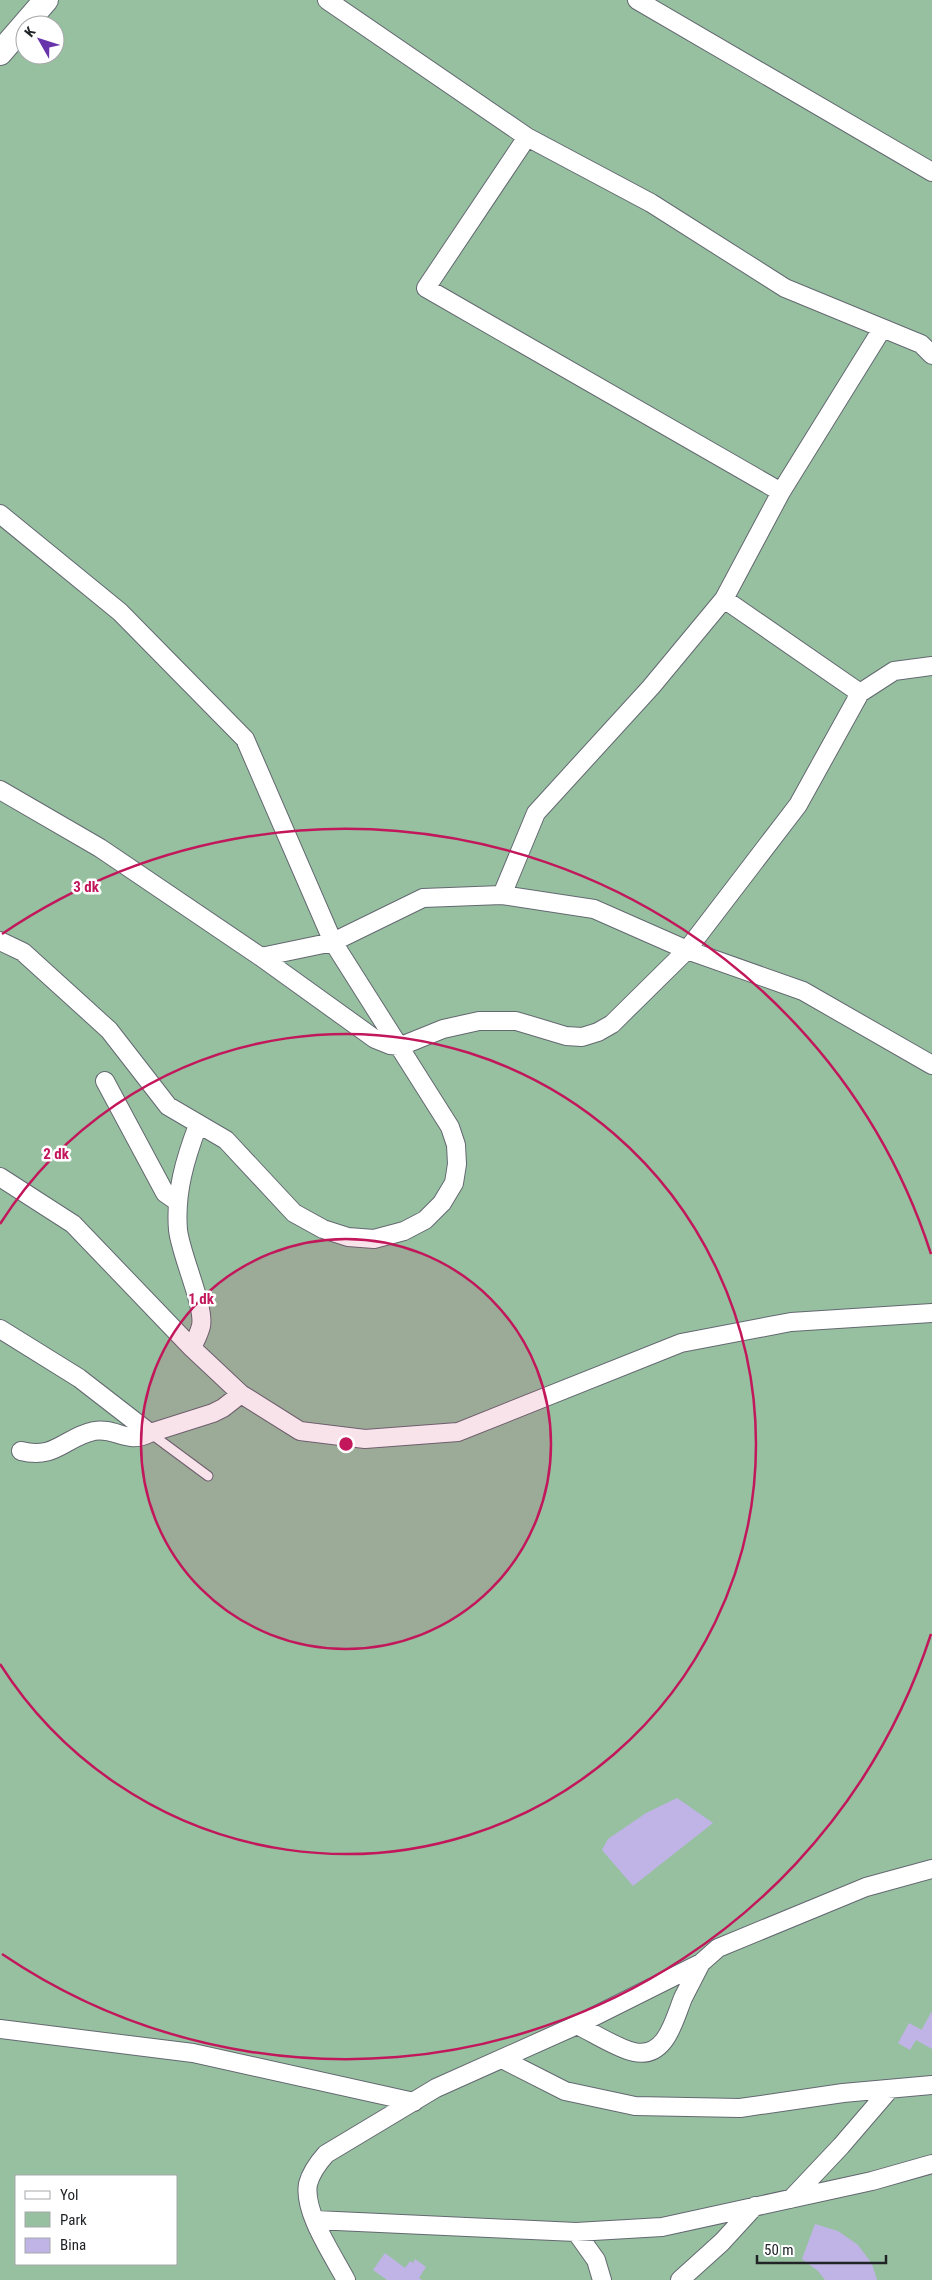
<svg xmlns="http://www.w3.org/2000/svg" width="932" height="2280" font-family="'Roboto Condensed',sans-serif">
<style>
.green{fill:#97c0a1;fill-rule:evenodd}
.building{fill:#bfb4e5}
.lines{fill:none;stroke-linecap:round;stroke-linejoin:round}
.lane-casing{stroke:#636870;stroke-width:11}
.street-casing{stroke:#636870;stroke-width:20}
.secondary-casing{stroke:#636870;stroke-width:26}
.lane{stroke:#fff;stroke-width:9}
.street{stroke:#fff;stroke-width:18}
.secondary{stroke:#fff;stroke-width:24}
.ring{fill:none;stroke:#c2185b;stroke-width:2.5}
.centre{fill:#c2185b;stroke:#fff;stroke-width:2.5}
.ring-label{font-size:15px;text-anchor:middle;font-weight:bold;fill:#c2185b;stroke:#fff;stroke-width:5;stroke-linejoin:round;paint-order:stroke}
</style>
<rect width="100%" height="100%" fill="#dfe5ef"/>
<path class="green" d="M0 0H932V2280H0ZM25 25H55V55H25ZM16 2176H176V2264H16Z"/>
<path class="building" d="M677 1798 713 1823 633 1886 602 1850 608 1839 646 1813Z
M932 2011V2049L916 2040Z
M909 2023 922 2030 910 2050 898 2043Z
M815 2224 838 2231 858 2245 872 2264 877 2280H825L818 2271 802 2259Z
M385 2253 405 2268 410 2261 413 2263 415 2259 426 2267 419 2278 422 2280H387L373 2270Z"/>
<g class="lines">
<g class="lane-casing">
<path id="lane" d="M150 1433 208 1476"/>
</g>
<g class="street-casing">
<path id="street" d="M327 0 527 137 651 203 785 288 921 344 932 355
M637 0 932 172
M527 137 426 288 781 492
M0 514 120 612 245 739 333 942 450 1127 456 1145 457 1164 454 1183 442 1203 425 1220 404 1231 374 1239 348 1237 323 1229 294 1213 226 1140 168 1106 109 1030 23 952 0 941
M724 599 860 693
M0 790 100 848 261 957 333 942 423 898 502 895 594 909 687 950 803 991 932 1065
M502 895 536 813 651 687 724 599 781 492 882 329
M261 957 375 1039 390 1045 401 1046 443 1029 479 1021H516L566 1036 582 1037 598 1032 612 1024 687 950 798 805 860 693 894 671 932 666
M105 1081 165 1193 178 1202
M0 1177 73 1224 192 1348 241 1394 300 1431 365 1439 458 1432 681 1343 791 1322 932 1313
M0 1329 79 1378 150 1433 213 1413 223 1408 241 1394
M192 1348C195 1341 199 1334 201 1326 205 1306 181 1256 178 1230 175 1193 185 1159 198 1125
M21 1451C55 1460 65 1437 94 1431 116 1427 127 1445 150 1433
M577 2025C592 2032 618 2049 634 2052 666 2059 674 2020 683 1998 689 1986 695 1975 701 1963
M0 2029 193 2053 414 2102
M502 2059 565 2091 635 2106 740 2108 843 2093 932 2085
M791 2199 841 2146 890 2089
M315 2220 576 2232 662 2227 872 2181 932 2164
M576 2232 596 2260 602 2280
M346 2280C333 2255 303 2212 308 2184 311 2172 318 2163 326 2154L436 2088 577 2025 701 1963 718 1948 866 1887 932 1869
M680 2280 722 2242 755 2206"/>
</g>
<g class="secondary-casing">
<path id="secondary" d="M0 53 46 0"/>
</g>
<use href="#lane" class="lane"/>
<use href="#street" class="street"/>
<use href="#secondary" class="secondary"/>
</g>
<circle cx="346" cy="1444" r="205" fill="#c2185b" fill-opacity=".12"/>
<g class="ring">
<circle cx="346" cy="1444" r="205"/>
<path d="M0 1224A410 410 0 1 1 0 1664"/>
<path d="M931 1634A615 615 0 0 1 2 1954M2 934A615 615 0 0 1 931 1254"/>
</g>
<circle cx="346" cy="1444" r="8" class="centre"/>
<g class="ring-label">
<text x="86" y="892">3 dk</text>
<text x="56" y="1159">2 dk</text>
<text x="201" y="1304">1 dk</text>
</g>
<rect x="15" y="2175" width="162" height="90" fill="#ffffff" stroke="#a6a7a9"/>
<rect x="25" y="2191" width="25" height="8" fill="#ffffff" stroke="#a6a7a9"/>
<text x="60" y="2200" font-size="15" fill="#212427">Yol</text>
<rect x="25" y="2212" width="25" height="15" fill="#97c0a1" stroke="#a6a7a9"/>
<text x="60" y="2225" font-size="15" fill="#212427">Park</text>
<rect x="25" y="2238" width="25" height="15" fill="#bfb4e5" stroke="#a6a7a9"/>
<text x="60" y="2250" font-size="15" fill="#212427">Bina</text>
<g transform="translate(40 40) rotate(309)"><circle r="24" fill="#ffffff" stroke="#a6a7a9"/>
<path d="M0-4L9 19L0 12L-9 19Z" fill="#6834ab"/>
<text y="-8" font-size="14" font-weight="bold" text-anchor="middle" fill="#212427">K</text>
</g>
<path d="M757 2255v8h129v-8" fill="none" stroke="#212427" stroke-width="2.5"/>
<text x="764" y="2255" font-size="15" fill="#212427" stroke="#ffffff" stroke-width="4" paint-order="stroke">50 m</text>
</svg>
